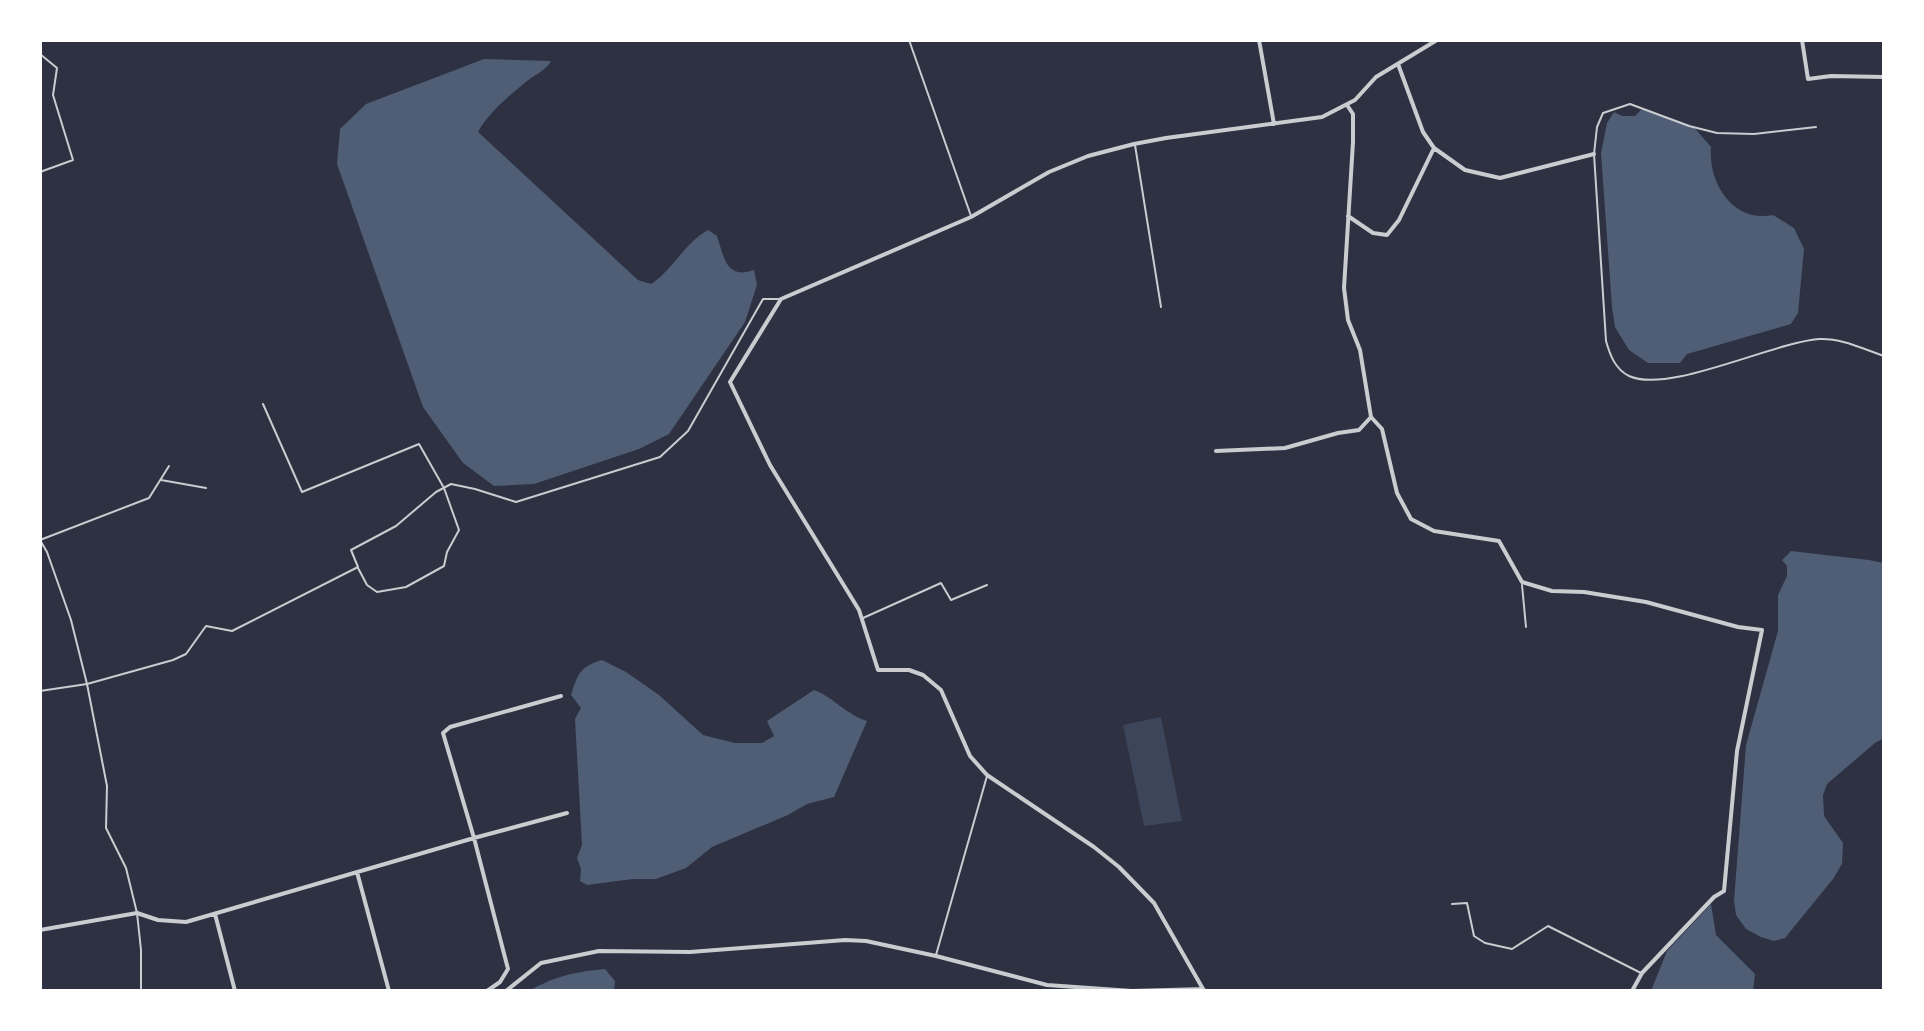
<svg xmlns="http://www.w3.org/2000/svg" width="1924" height="1031" font-family="'Open Sans',sans-serif">
<style>
.green{fill:#3c4559}
.water{fill:#4f5d75}
.lines{fill:none;stroke-linecap:round;stroke-linejoin:round}
.service{stroke:#caccd0;stroke-width:2}
.minor{stroke:#caccd0;stroke-width:4}
</style>
<rect width="100%" height="100%" fill="#2d3142"/>
<path class="green" d="M1161 717 1182 821 1144 826 1123 725Z"/>
<path class="water" d="M484 59 551 61C546 70 535 75 527 81 509 96 489 112 478 132L638 280 651 284C673 270 685 242 708 230L717 236C724 257 726 280 754 270L757 285 745 322 669 434 639 449 534 484 494 486 463 463 423 407 337 164 340 129 366 104Z
M1643 108 1693 126 1711 147C1708 183 1733 223 1773 215L1794 228 1804 249 1798 313 1791 324 1687 354 1680 363H1648L1629 350 1615 327 1612 307 1601 153 1607 123 1614 112 1622 116H1635Z
M1791 551 1869 560 1884 563V738L1875 743 1827 784 1823 795 1824 816 1843 843 1842 864 1833 879 1785 938 1774 941 1761 937 1746 929 1736 915 1734 901 1746 745 1778 631V595L1787 576V566L1782 560Z
M602 660 626 672 659 695 703 735 735 743H762L774 736 767 721 814 690C835 698 845 714 867 721L834 797 807 804 788 815 712 847 686 868 656 879H633L587 885 580 881 581 869 577 858 582 845 575 719 581 708 571 695C578 673 580 667 602 660Z
M1711 904 1716 935 1755 974 1753 991H1651L1667 951Z
M605 969 615 981 614 991H529C555 976 575 972 605 969Z"/>
<g class="lines">
<path class="service" d="M909 40 971 216
M40 54 57 68 53 95 73 160 40 172
M1816 127 1754 134 1717 133 1689 126 1630 104 1603 113 1597 127 1594 154 1606 341C1610 355 1615 369 1629 376 1669 394 1771 343 1819 339 1842 338 1863 349 1884 356
M1135 145 1161 307
M263 404 302 492 419 444 444 488 459 530 447 552 444 566 406 587 377 592 367 585 358 568
M161 480 206 488
M1522 585 1526 627
M863 618 941 583 951 600 987 585
M40 691 87 684 173 660 186 654 206 626 232 631 358 567 351 550 396 526 436 492 451 484 475 489 516 502 660 457 688 431 763 299H780
M1452 904 1467 903 1474 936 1485 943 1512 949 1548 926 1641 973
M936 955 987 776
M141 991V950L137 913 126 868 106 828 107 786 87 684 71 620 47 552 40 540 149 498 169 466"/>
<path class="minor" d="M1259 40 1274 124
M1802 40 1808 79 1831 76 1884 77
M1398 64 1423 132 1434 148 1465 170 1500 178 1594 154
M1347 105 1353 114V142L1344 288 1348 320 1360 350 1371 417 1382 429 1397 493 1411 519 1434 531 1499 541 1522 582 1552 591 1584 592 1646 602 1738 627 1762 630 1737 751 1724 891 1714 897 1642 973 1632 991
M1348 216 1373 233 1387 235 1399 220 1434 148
M1216 451 1285 448 1338 433 1359 430 1371 417
M357 872 389 991
M215 914 235 991
M40 930 137 913 158 920 186 922 474 838 567 813
M487 991 500 982 508 969 474 838 443 733 450 727 561 696
M506 991 541 963 599 951 690 952 845 940 866 941 936 956 1047 985 1132 991 1203 989
M1205 991 1203 989 1154 903 1119 867 1094 847 987 775 970 756 941 690 923 675 909 670H878L859 610 770 465 730 382 781 299 971 217 1049 172 1088 156 1134 144 1166 138 1322 117 1355 100 1376 77 1437 40"/>
</g>
<rect width="1924" height="1031" fill="none" stroke="#ffffff" stroke-width="84"/>
</svg>
